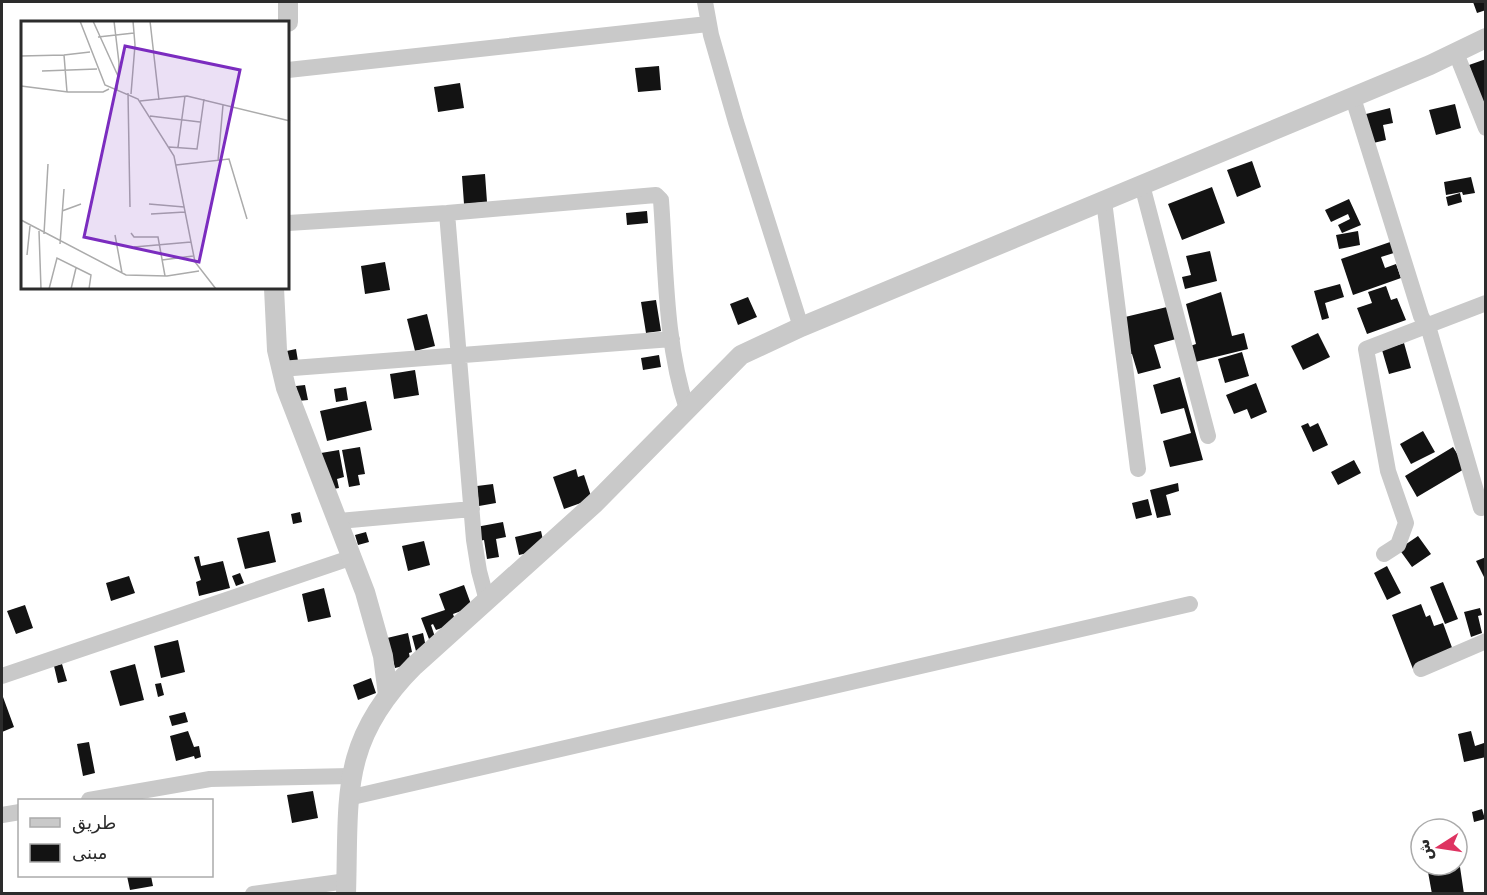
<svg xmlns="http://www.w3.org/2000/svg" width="1487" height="895" font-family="'DejaVu Sans',Cairo,sans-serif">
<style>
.building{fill:#131313}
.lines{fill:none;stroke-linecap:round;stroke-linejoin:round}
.minor{stroke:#c9c9c9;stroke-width:16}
.tertiary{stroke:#c9c9c9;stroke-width:20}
.inset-road{fill:none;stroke:#ababab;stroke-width:1.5}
.view{fill:#7b2cbf;fill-opacity:0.15;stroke:#7b2cbf;stroke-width:3}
.inset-edge{fill:none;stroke:#2c2c2c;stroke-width:3}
</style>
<rect width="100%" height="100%" fill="#fff"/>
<path class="building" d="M1473 2H1486V10L1477 13Z
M1486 59V112L1469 65Z
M659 66 661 90 638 92 635 68Z
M460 83 464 108 438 112 434 87Z
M1455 104 1461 128 1436 135 1429 110Z
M1390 108 1393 123 1383 125 1386 140 1369 144 1362 115Z
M1252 161 1261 187 1237 197 1227 170Z
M485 174 487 202 464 204 462 176Z
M1471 177 1475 193 1463 195 1462 192 1446 195 1444 182Z
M1212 187 1225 223 1182 240 1168 204Z
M1460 193 1462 202 1448 206 1446 197Z
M1349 199 1361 225 1342 233 1338 225 1350 219 1348 214 1331 222 1325 210Z
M647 211 648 223 627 225 626 213Z
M1358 231 1360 245 1339 249 1336 235Z
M1393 241 1397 252 1381 257 1385 268 1396 264 1401 278 1353 295 1341 259Z
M1210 251 1217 281 1185 289 1182 277 1191 275 1186 256Z
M385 262 390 290 365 294 361 266Z
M1340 284 1344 297 1325 303 1329 318 1322 320 1314 291Z
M1386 286 1391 300 1397 298 1406 320 1367 334 1357 308 1372 303 1368 292Z
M1221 292 1232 336 1244 333 1248 349 1195 362 1190 346 1196 344 1186 304Z
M748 297 757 317 738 325 730 304Z
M656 300 661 331 646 333 641 302Z
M1167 307 1176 339 1154 345 1161 368 1138 374 1132 354H1130L1125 317Z
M427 314 435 346 415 351 407 319Z
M1318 333 1330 357 1303 370 1291 346Z
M1404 343 1411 368 1389 374 1382 350Z
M296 349 298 361 284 363 282 352Z
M1242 352 1249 376 1225 383 1218 359Z
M659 355 661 367 643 370 641 358Z
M415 370 419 395 394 399 390 374Z
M1180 377 1203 460 1170 467 1163 441 1191 433 1184 408 1161 414 1153 385Z
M1256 383 1267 412 1251 419 1247 409 1234 414 1226 395Z
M305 385 308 400 298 401 296 386Z
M346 387 348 400 336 402 334 389Z
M366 401 372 430 327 441 320 411Z
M1308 423 1310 427 1318 423 1328 445 1313 452 1301 426Z
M1423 431 1435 452 1411 464 1400 444Z
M360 447 365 474 358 475 360 485 349 487 342 450Z
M1453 447 1466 468 1417 497 1405 476Z
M339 450 344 477 337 479 339 488 328 490 321 453Z
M1354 460 1361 473 1338 485 1331 472Z
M576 469 578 477 584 475 592 499 564 509 553 477Z
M1178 483 1179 491 1166 495 1171 515 1157 518 1150 490Z
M493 484 496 503 479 506 477 486Z
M1148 499 1152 515 1136 519 1132 503Z
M300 512 302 522 293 524 291 514Z
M503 522 506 537 496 539 499 557 487 559 484 540 479 541 476 527Z
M269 531 276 562 245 569 237 538Z
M541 531 545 549 519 555 515 537Z
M366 532 369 542 358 545 355 535Z
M1418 536 1431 554 1412 567 1399 549Z
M424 541 430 565 408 571 402 546Z
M199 556 201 566 223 561 230 588 199 596 196 582 201 580 194 557Z
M1486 557V581L1476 561Z
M1387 566 1401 593 1387 600 1374 573Z
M240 573 244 583 236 586 232 576Z
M129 576 135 593 111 601 106 583Z
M1443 582 1458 619 1445 624 1430 587Z
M464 585 472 607 453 614 456 623 436 630 433 624 431 625 435 637 429 639 421 618 445 610 439 594Z
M324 588 331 617 308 622 302 594Z
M1421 604 1426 617 1430 615 1434 626 1443 623 1454 653 1413 669 1392 615Z
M25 605 33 628 16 634 7 611Z
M1480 608 1482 615 1478 616 1482 633 1471 637 1464 612Z
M408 633 412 652 409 653 411 664 395 668 387 638Z
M423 633 427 652 417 655 412 636Z
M178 640 185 672 161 678 154 646Z
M62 664 67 681 58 683 54 666Z
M135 664 144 700 120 706 110 671Z
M371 678 376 693 358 700 353 685Z
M161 683 164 695 158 697 155 684Z
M2 697H3L14 727 2 732Z
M185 712 188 722 172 726 169 716Z
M188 731 194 747 199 746 201 757 195 759 194 756 176 761 170 736Z
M1471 731 1475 746 1484 743 1486 757 1464 762 1458 734Z
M89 742 95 773 83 776 77 744Z
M313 791 318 818 292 823 287 795Z
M1482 809 1485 819 1474 822 1472 812Z
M1460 867 1464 894H1432L1428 872Z
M127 876H151L153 886 130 890Z"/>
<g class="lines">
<path class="minor" d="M705 2 711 35 736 122 801 327
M1456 53 1486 128
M288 70 708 24
M1353 98 1421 316 1430 333 1481 508
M1142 185 1208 436
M1104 201 1138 469
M447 213 474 540 479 571 487 601
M288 223 447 213 656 195 661 200C666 268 665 344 687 409
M280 369 672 339
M339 521 472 509
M1384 554 1398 545 1406 523 1388 471 1366 349 1486 303
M1421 669 1486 641
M2 676 353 557
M348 798 1190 604
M89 800 210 779 351 776
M2 815 20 812
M253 894 347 881"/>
<path class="tertiary" d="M288 22V2
M274 288 277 350 286 388 365 592 383 656 388 695
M346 894C349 796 339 741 414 666L595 503 741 355 801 327 1430 65 1486 38"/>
</g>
<g transform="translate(21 21)">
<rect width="268" height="268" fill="#fff"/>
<path class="inset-road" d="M59 0 84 64 117 78 153 135 174 241 195 268M72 0 97 55M93 0 98 42 96 70M129 0 138 79M77 16 113 12M43 34 69 31M0 35 43 34 46 71M21 50 76 48M0 65 47 71H82L88 68M107 72 109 186M110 73 114 24 112 0M119 80 166 75 269 100M129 95 179 101M148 126 176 128 183 78M157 126 164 75M197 140 202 84M155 144 208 138 226 198M128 183 163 186M41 190 60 183M130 193 164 191M0 199 105 254 146 255 178 250M18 210 20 268M110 212 113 216H137L144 255M23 213 27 143M94 214 101 252M39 223 43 168M113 226 170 221M6 234 9 205M141 239 172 235M28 268 36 237 70 254 68 268M50 268 55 247"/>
<path class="view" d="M104 25 219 49 178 241 63 216Z"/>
<rect width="268" height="268" class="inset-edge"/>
</g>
<rect width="1487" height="895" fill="none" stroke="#2c2c2c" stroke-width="6"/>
<rect x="18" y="799" width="195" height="78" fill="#ffffff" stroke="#ababab" stroke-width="1.5"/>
<rect x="30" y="818" width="30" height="9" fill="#c9c9c9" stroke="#ababab" stroke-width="1.5"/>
<text x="72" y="829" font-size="18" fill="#2c2c2c">طريق</text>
<rect x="30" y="844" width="30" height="18" fill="#131313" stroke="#ababab" stroke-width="1.5"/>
<text x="72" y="859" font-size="18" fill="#2c2c2c">مبنى</text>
<g transform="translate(1439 847) rotate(258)"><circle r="28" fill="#ffffff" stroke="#ababab" stroke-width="1.5"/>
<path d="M0-4.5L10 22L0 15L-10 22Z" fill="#de3361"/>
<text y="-9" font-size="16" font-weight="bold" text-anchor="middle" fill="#2c2c2c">ش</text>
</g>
</svg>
